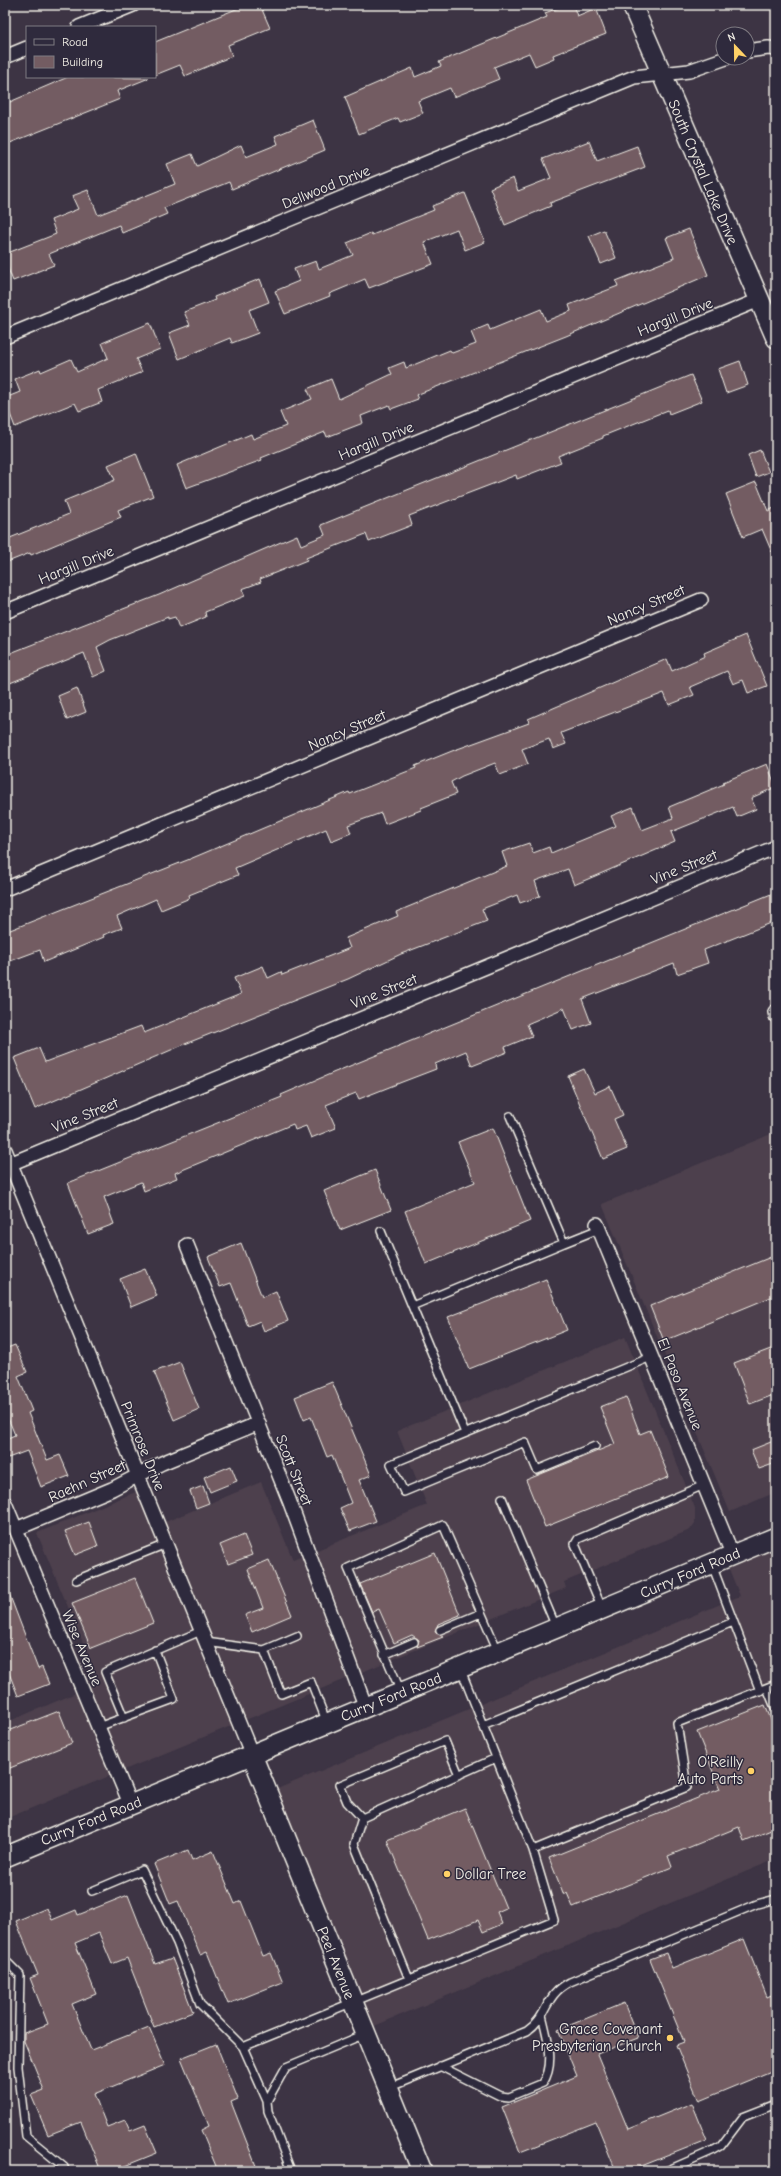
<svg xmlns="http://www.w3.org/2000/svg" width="781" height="2176" font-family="'Comic Neue',sans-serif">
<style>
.built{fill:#4d404d}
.building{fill:#735c62;stroke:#f4f1e8}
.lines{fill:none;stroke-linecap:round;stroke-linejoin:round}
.lane-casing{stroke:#f4f1e8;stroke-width:10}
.street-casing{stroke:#f4f1e8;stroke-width:16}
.secondary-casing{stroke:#f4f1e8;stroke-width:22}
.lane{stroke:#2f2a3d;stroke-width:7}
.street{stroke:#2f2a3d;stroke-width:13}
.secondary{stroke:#2f2a3d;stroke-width:19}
.poi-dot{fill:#ffd166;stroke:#2f2a3d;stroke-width:1.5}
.labels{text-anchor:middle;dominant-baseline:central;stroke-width:3;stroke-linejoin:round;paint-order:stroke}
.street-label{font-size:15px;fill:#f4f1e8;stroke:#2f2a3d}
.poi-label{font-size:15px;fill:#f4f1e8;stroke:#2f2a3d;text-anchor:end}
</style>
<rect width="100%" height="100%" fill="#3d3444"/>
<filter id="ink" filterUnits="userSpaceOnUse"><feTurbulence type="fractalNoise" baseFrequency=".025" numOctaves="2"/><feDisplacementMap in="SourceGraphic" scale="8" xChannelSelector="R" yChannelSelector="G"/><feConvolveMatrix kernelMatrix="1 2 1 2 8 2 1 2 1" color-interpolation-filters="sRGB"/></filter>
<g filter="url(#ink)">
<path class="built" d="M776 1132V1492L730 1512 602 1204Z
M625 1337 695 1508V1523L690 1530 564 1582 566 1588 5 1819V1723L100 1683 37 1533 143 1489 158 1525 261 1482 293 1560 427 1505 397 1431Z
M776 1537V1859L367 2029 270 1792 740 1596 725 1559Z"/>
<path class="building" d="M246 5H260L270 28 228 45 232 56 185 76 180 65 155 75V42Z
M566 5H573L577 16 596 8 606 34 553 55 554 58 535 66 529 53 494 67 499 79 454 97 450 88 418 101 423 113 400 122 398 118 359 134 345 97 412 68 415 77 441 66 439 62 547 17 545 13Z
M68 77 149 78 117 91 120 99 5 145V104Z
M313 120 325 150 232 189 229 182 164 208 167 214 122 233 119 225 49 254 54 265 13 281 5 261V254L56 234 51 220 78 209 72 196 88 190 98 215 175 184 167 164 192 154 197 166 241 145 246 157 278 144 275 136Z
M589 141 597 161 637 146 645 167 550 203 551 206 505 225 490 188 513 178 518 191 551 178 543 159Z
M465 193 485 242 465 250 457 229 424 242 433 264 369 288 365 279 329 294 330 296 285 314 275 291 299 281 294 269 316 261 319 269 353 255 347 243 371 233 372 235 434 210 432 206Z
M689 229 708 275 566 336 416 395 418 399 391 409 389 405 361 416 363 423 327 437 325 432 261 458 262 460 186 488 177 465 251 434 253 439 286 426 280 412 312 399 307 389 331 379 339 399 392 374 389 368 404 362 406 368 450 350 452 353 476 344 471 332 488 325 490 330 541 309 546 321 571 311 569 305 618 286 616 281 674 258 666 238Z
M604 230 616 258 601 264 589 236Z
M260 279 269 302 249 310 258 333 232 343 230 338 179 359 169 333 190 325 184 312 215 300 214 297Z
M150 323 160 349 136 359 142 372 98 390 102 402 79 411 75 403 15 427 5 401V398L20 392 15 379 40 369 41 372 71 359 77 372 108 358 102 343Z
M740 361 748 385 726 393 718 369Z
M691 375 702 401 669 414 668 410 603 436V438L558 456 561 462 517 479 516 475 409 516 412 525 369 542 366 534 306 558 307 560 260 579 261 582 242 589 245 596 205 612 206 617 179 628 175 617 168 619V617L110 640 97 647 106 671 93 677 84 653 5 685V656L13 652 159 595 297 535 301 545 325 535 321 525Z
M760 450 769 472 756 477 748 455Z
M136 453 153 496 118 510 121 517 31 555 30 553 5 563V540L69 514 64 501 115 480 108 465Z
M756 482 768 511 776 507V562L762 529 743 537 726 494Z
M746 635 767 686 748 693 743 680 733 684 727 671 690 687 694 695 669 705 664 693 561 733 566 744 553 749 549 739 522 749 528 764 500 775 495 763 462 776 451 782 456 794 421 808V810L385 824 381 813 348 825 351 833 331 841 326 829 235 868 238 875 189 895 190 898 161 910 156 899 117 916 122 928 103 935 104 937 44 962 40 950 5 963V932L190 859 349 792 350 794 416 768 415 766 452 751 529 723 528 719 667 659 672 671 705 656 704 653Z
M77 688 86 712 67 720 58 696Z
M767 764 776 787 751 798 756 809 737 817 733 807 671 832 675 842 574 885 568 869 535 881 540 896 520 903 517 895 482 909 487 921 401 954 348 979 185 1044 35 1109 14 1058 39 1048 45 1062 141 1026 144 1033 241 994 234 978 263 966 268 978 281 972 282 975 350 948 346 938 398 916 396 912 507 866 502 852 529 843 533 853 549 847 551 853 616 826 611 816 633 807 642 830 673 818 669 807 724 784 723 782Z
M776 892V921L704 950 708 963 677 974 674 963 582 999 591 1023 573 1030 564 1008 527 1024 532 1036 505 1047 507 1052 472 1066 466 1051 435 1064 436 1069 402 1082 359 1099 356 1093 326 1105 336 1128 311 1138 306 1126 295 1130 293 1124 175 1173 177 1178 144 1191 141 1182 104 1197 114 1224 88 1234 68 1183 282 1097 281 1095 335 1072Z
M584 1069 595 1093 610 1086 623 1115 614 1119 627 1149 603 1159 568 1076Z
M493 1128 530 1221 426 1264 405 1211 475 1182 458 1142Z
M375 1170 391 1210 340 1230 324 1191Z
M241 1243 262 1297 276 1291 288 1321 264 1331 260 1321 248 1326 231 1283 220 1287 208 1257Z
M776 1255V1295L664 1341 650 1306Z
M145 1269 157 1296 131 1307 120 1279Z
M546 1279 567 1330 469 1369 448 1317Z
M5 1345 7 1348 15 1345 27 1372 18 1376 32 1411 28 1413 47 1460 60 1455 69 1476 41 1487 27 1451 8 1458 5 1450V1439L15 1435 5 1411Z
M776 1347V1394L750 1404 734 1363Z
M180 1362 199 1409 174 1420 154 1372Z
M332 1382 371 1475 359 1480 376 1521 350 1531 340 1508 351 1503 332 1455 327 1457 311 1417 304 1420 295 1397Z
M626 1397 640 1434 650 1430 669 1477 545 1527 526 1480 615 1444 600 1407Z
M776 1440V1463L759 1469 751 1450Z
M231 1466 237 1481 210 1492 204 1477Z
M203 1486 209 1503 196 1508 190 1491Z
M89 1522 98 1546 75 1555 65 1531Z
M244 1535 252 1555 228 1564 220 1545Z
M435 1553 460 1615 438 1624 435 1632 443 1637 417 1647 419 1640 412 1635 394 1643 379 1609 372 1612 360 1584Z
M269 1560 292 1615 252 1632 245 1615 263 1608 248 1569Z
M135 1578 153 1623 91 1648 72 1603Z
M5 1583 38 1669 42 1667 49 1684 18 1696 5 1663Z
M765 1705 776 1732V1828L744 1841 739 1827 668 1856 672 1867 573 1907 567 1893 564 1895 549 1858 720 1789 697 1732Z
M59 1711 72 1743 5 1770V1732Z
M465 1808 506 1908 497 1912 502 1924 483 1932 478 1920 428 1940 387 1840Z
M188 1850 192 1860 213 1851 235 1904 241 1901 263 1956 271 1953 283 1982 228 2004 207 1952 200 1955 178 1901 170 1904 154 1864Z
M128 1895 155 1964 172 1958 193 2012 154 2027 127 1958 112 1964 99 1933 75 1943 96 1994 72 2004 91 2050 149 2027 165 2065 94 2094 107 2127 125 2120 130 2131 145 2125 157 2153 112 2171H101L81 2122 48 2135 31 2095 44 2090 24 2041V2033L48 2024 30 1978 38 1975 16 1921 47 1908 52 1920 76 1910 78 1915Z
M744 1939 767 1997 776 1993V2069L699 2101 676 2045 684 2042 650 1959 666 1953 672 1968Z
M624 2003 638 2038 597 2054 628 2129 692 2103 707 2140 629 2171H616L596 2122 520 2152 502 2107 577 2076 558 2030Z
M216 2044 238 2099 231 2102 258 2171H218L201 2130 209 2126 181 2058Z"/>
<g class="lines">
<g class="lane-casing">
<path id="lane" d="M510 1116 564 1243 599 1229
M381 1231 412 1306 564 1243
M412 1306 465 1433
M595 1446 537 1470 525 1442 404 1492 391 1464 651 1357
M502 1498 556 1627
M712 1565 760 1691
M76 1580 166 1544
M602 1608 575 1544 578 1539 704 1485
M440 1630 481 1613
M206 1642 264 1650 281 1694 311 1682 327 1723
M264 1650 297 1636
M384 1655 414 1642
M767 1688 776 1710
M401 1692 348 1568 443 1525 498 1651
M124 1718 105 1672 201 1631
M483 1725 733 1622
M98 1727 174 1699 155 1650
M362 1818 347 1802 340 1785 445 1741 459 1775
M533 1850 687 1787 677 1723 776 1684
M92 1891 142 1870 177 1943 200 2004 243 2047 267 2101 268 2111 291 2171
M5 1960 20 1975 18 2067 26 2136 64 2167 65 2171
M409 1979 354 1844 362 1818 496 1758
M243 2047 554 1920 533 1850 461 1670
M440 2066 500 2096 509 2097 543 2083C556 2064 547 2036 542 2015
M388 2088 527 2031C549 2016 543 1996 570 1982L757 1904 776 1899
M267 2101 286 2067 365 2034
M666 2171 714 2150 721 2146 743 2117 776 2104"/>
</g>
<g class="street-casing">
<path id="street" d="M79 27 133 5
M747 51 768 48 776 49
M5 57 27 48
M5 337 634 77 689 71 726 58
M5 612 759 300
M5 889 701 600
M775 1012 776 1016
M5 1150 252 1755
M5 1166 776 847
M597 1224 733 1556
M187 1245 289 1500 366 1708
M5 1503 131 1806
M16 1529 112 1489 162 1463 259 1423"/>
</g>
<g class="secondary-casing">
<path id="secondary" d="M632 5 776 338
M252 1755 422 2171
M5 1857 776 1537"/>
</g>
<use href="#lane" class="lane"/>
<use href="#street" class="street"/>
<use href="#secondary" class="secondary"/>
</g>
</g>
<g class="poi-dot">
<circle cx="751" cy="1771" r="4"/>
<circle cx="447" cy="1874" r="4"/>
<circle cx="670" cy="2038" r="4"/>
</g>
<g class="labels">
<g class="street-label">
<text transform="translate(703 172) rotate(67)">South Crystal Lake Drive</text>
<text transform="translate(326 187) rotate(-22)">Dellwood Drive</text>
<text transform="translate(675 317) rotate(-22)">Hargill Drive</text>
<text transform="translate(376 441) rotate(-22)">Hargill Drive</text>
<text transform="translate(76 565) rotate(-22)">Hargill Drive</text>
<text transform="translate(646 605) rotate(-23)">Nancy Street</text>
<text transform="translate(347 730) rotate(-23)">Nancy Street</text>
<text transform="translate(684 867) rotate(-22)">Vine Street</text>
<text transform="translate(384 991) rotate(-22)">Vine Street</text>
<text transform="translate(85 1115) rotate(-22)">Vine Street</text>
<text transform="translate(680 1384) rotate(68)">El Paso Avenue</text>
<text transform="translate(143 1446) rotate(68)">Primrose Drive</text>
<text transform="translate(294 1470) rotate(68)">Scott Street</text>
<text transform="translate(87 1481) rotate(-24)">Raehn Street</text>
<text transform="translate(690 1573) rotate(-23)">Curry Ford Road</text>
<text transform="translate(82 1648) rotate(67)">Wise Avenue</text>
<text transform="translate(391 1697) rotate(-22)">Curry Ford Road</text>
<text transform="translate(91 1821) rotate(-22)">Curry Ford Road</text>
<text transform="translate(336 1963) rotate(68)">Peel Avenue</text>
</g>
<g class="poi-label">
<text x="743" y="1762">O'Reilly<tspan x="743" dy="17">Auto Parts</tspan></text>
<text x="455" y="1874" text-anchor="start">Dollar Tree</text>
<text x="662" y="2029">Grace Covenant<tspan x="662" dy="17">Presbyterian Church</tspan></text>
</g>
</g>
<rect width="781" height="2176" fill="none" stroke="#2f2a3d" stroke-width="20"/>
<rect x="10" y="10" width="761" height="2156" fill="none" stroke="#f4f1e8" stroke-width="1.5" filter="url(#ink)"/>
<rect x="26" y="26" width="130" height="52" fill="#2f2a3d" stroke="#7e7a81"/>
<rect x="34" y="39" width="20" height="6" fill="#2f2a3d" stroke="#7e7a81"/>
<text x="62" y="46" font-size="12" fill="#f4f1e8">Road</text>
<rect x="34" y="56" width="20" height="12" fill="#735c62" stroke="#7e7a81"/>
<text x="62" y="66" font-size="12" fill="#f4f1e8">Building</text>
<g transform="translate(735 46) rotate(338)"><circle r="19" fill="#2f2a3d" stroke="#7e7a81"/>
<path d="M0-3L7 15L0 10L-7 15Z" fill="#ffd166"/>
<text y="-6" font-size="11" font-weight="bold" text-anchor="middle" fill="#f4f1e8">N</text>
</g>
</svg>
